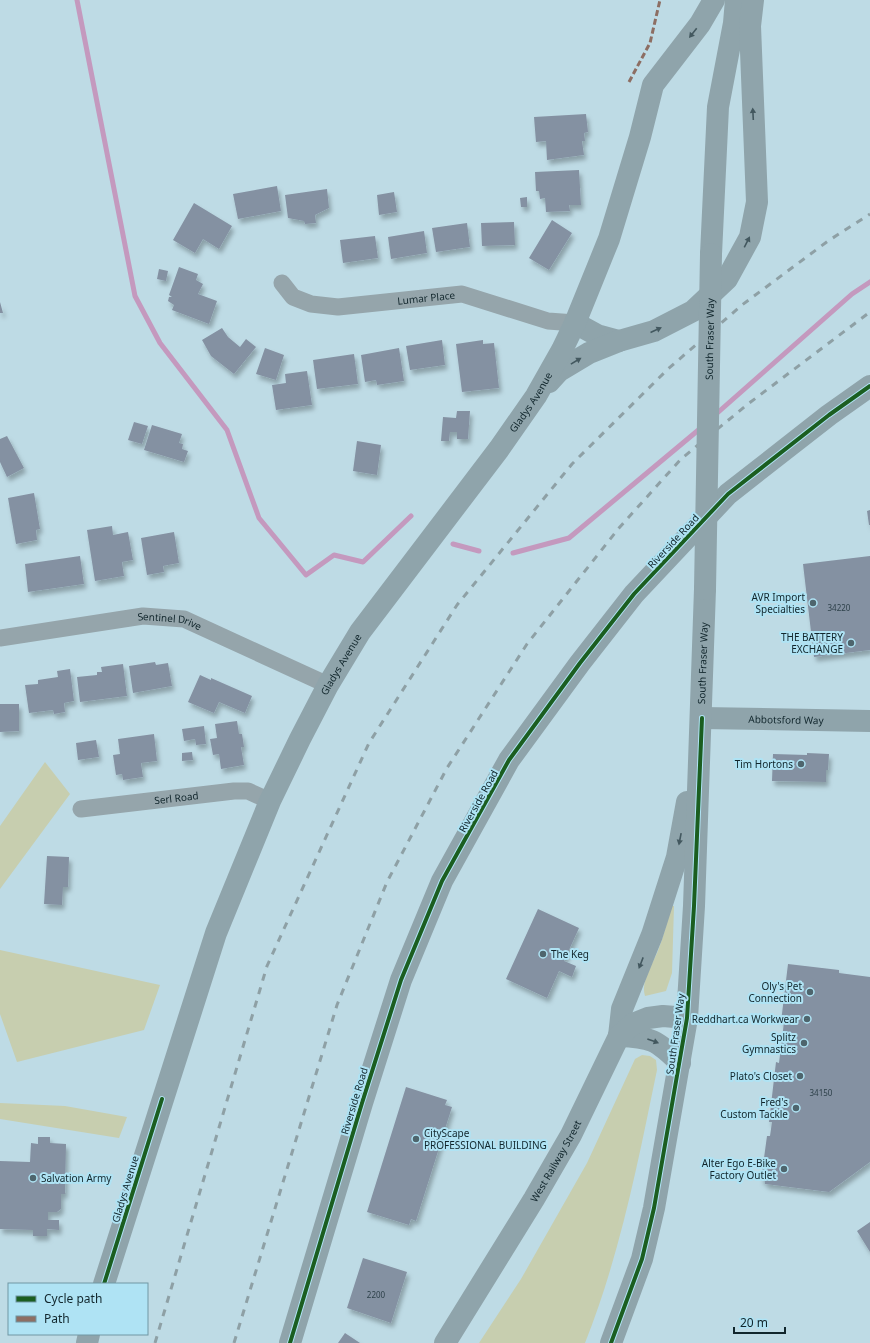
<svg xmlns="http://www.w3.org/2000/svg" width="870" height="1343" font-family="'Noto Sans',sans-serif">
<style>
.green{fill:#c7ceaf}
.lines{fill:none;stroke-linecap:round;stroke-linejoin:round}
.stream{stroke:#c499be;stroke-width:5}
.building{fill:#8491a2;filter:url(#shadow)}
.street{stroke:#95a5ab;stroke-width:17}
.secondary{stroke:#8fa4ab;stroke-width:22}
.rail{stroke:#8ea0a5;stroke-width:3;stroke-dasharray:7 7;stroke-linecap:butt}
.secondary-bridge{stroke:#8fa4ab;stroke-width:22}
.quiet{stroke:#8d6e63;stroke-width:3;stroke-dasharray:6 3;stroke-linecap:butt}
.cycleway-casing{stroke:#afe3f4;stroke-width:6}
.cycleway{stroke:#1b5e20;stroke-width:4}
.oneway{fill:#43585f}
.poi-dot{fill:#4e656d;stroke:#afe3f4;stroke-width:1.5}
.labels{text-anchor:middle;dominant-baseline:central;stroke-width:4;stroke-linejoin:round;paint-order:stroke}
.number-label{font-size:8px;fill:#2e414a}
.street-label{font-size:10px;fill:#11262c;stroke:#afe3f4}
.poi-label{font-size:10px;fill:#11262c;stroke:#afe3f4;text-anchor:end}
</style>
<defs>
<filter id="shadow"><feDropShadow dx="2.5" dy="4.5" stdDeviation="2" flood-color="#0004"/></filter>
</defs>
<rect width="100%" height="100%" fill="#bedbe5"/>
<path class="green" d="M45 762 70 794 0 889V826Z
M672 906H674L672 973 666 991 645 996C640 981 654 962 659 948 664 935 667 920 672 906Z
M0 950 160 985 144 1030 17 1062 0 1014Z
M642 1055 650 1056 656 1060 657 1070C638 1162 620 1255 585 1343H479L521 1279 587 1163 635 1059Z
M0 1103 65 1106 127 1117 119 1138 0 1119Z"/>
<g class="lines">
<path class="stream" d="M77 0 135 296 160 343 227 430 259 518 306 575 334 555 363 562 411 516
M715 415 852 294 870 282
M453 544 479 551
M513 553 569 538 702 427"/>
</g>
<path class="building" d="M586 114 588 132 584 133 585 141H582L584 155 547 160 546 141 536 142 534 117Z
M579 170 581 205H569L570 211 546 212 545 198 540 199 539 191H536L535 172Z
M277 186 281 211 238 219 233 194Z
M327 189 329 208 315 215 316 223 305 224 304 221 288 218 285 195Z
M394 192 397 212 379 215 377 195Z
M527 197V207H521L520 198Z
M194 203 232 226 219 249 203 239 195 253 173 240Z
M552 220 572 233 549 270 529 258Z
M514 222 515 245 482 246 481 223Z
M467 223 470 247 436 252 432 228Z
M424 231 427 253 391 259 388 237Z
M375 236 378 258 343 263 340 240Z
M179 267 198 274 196 280 203 284 198 294 217 301 209 324 172 310 174 305 168 301 169 297H172L169 295Z
M159 269 168 271 166 281 157 279Z
M0 302 3 313H0Z
M222 328 228 337 240 347 246 339 256 347 234 374 211 356 202 340Z
M442 340 445 365 410 370 406 346Z
M483 340V344L494 343 499 388 462 392 456 344Z
M265 348 284 355 276 380 256 374Z
M399 348 404 381 377 385 376 380 365 382 361 355Z
M354 354 358 384 317 389 313 360Z
M307 371 312 405 276 410 272 385 286 383 285 374Z
M457 411H470L468 439H457V432H450L449 441H441L443 417 456 418Z
M134 422 148 426 142 444 128 440Z
M152 425 182 434 179 443 183 444 182 449 188 451 184 462 144 450Z
M7 436 24 468 7 477 0 462V439Z
M357 441 381 445 377 475 353 471Z
M34 493 40 529 36 530 37 540 16 544 8 498Z
M870 510V525H869L867 511Z
M112 526 113 535 128 532 133 560 122 562 124 576 95 581 87 530Z
M174 532 179 563 163 566 164 572 147 575 141 538Z
M80 556 84 584 28 592 25 564Z
M870 556V650L814 657 803 564Z
M155 662 156 665 168 663 172 686 133 693 129 666Z
M123 664 127 696 80 702 77 677 97 675V672H102L101 667Z
M70 669 74 701 64 703 65 712 54 714 53 710 29 713 25 685 38 684V680L58 677 57 671Z
M200 675 211 680V678L252 696 245 713 219 702 214 713 188 702Z
M0 704H19V731L0 732Z
M237 721 239 734H242L244 747H241L244 765 221 769 219 754 213 755 210 739 217 738 215 724Z
M204 726 206 744 196 745 195 739 184 741 182 729Z
M154 734 157 761 141 763 143 777 123 780 122 774 116 775 113 755 120 754 118 739Z
M96 740 99 757 78 760 76 743Z
M192 752 193 760 182 761V753Z
M807 753 829 754 828 770H826V782L772 781 773 754 807 755Z
M47 856 69 857 68 887H63L62 905 44 904Z
M538 909 579 928 564 961 576 966 572 977 559 971 547 998 506 979Z
M788 964 839 970V973L870 977V1162L829 1192 765 1184V1181L761 1180 767 1136H770L772 1122H769L776 1062 779 1063 784 1022H781Z
M406 1087 447 1100 445 1105 452 1107 416 1221 411 1219 409 1225 367 1212Z
M38 1137H50V1143L66 1144 65 1194H61V1209L57 1212H48V1220H59V1230L47 1229V1236H33V1230L0 1229V1161L30 1162 31 1143 38 1144Z
M870 1222V1252L857 1231Z
M363 1258 407 1272 391 1323 347 1308Z
M345 1333 360 1343H338Z"/>
<g class="lines">
<g class="street">
<path id="s1" d="M282 283 293 297 311 304 338 307 462 294 548 321 575 323"/>
<path id="s2" d="M0 638 143 616 184 619 328 685"/>
<path id="s3" d="M81 809 234 791H248L270 801"/>
</g>
<g class="secondary">
<path d="M711 254 718 107 734 23 736 0"/>
<path d="M575 323 597 335 619 341"/>
<path d="M549 382 559 371 589 353 619 341 654 331 693 311 727 279 750 237 757 202 750 26 753 0"/>
<path id="s4" d="M702 718 870 721"/>
<path d="M619 1036 622 1009 652 935 677 857 687 802"/>
<path d="M619 1036C651 1037 657 1040 680 1063"/>
<path id="s5" d="M104 1284 216 933 270 801 300 739 328 685 360 632 499 449 536 396 562 350 575 323 609 239 640 137 653 85 700 24 714 0"/>
<path d="M87 1343 89 1334"/>
<path d="M290 1343 362 1103 401 980 442 881 509 760 580 663 634 594 728 494 829 415 870 386"/>
<path id="s6" d="M445 1343 534 1199 571 1135 619 1036 633 1024 648 1018 663 1016 687 1018"/>
<path id="s7" d="M611 1343 642 1259 654 1208 687 1018 694 906 705 589"/>
</g>
<path class="rail" d="M155 1343 267 966 369 743 457 605 572 464 668 369 742 305 828 241 870 214
M234 1343 337 1005 387 882 447 768 527 644 619 528 681 459 748 404 870 312"/>
<path class="secondary-bridge" id="s8" d="M705 589 711 254"/>
<path class="quiet" d="M629 82 650 43 660 0"/>
<g class="cycleway-casing">
<path id="cycleway" d="M104 1284 162 1099
M290 1343 362 1103 401 980 442 881 509 760 580 663 634 594 728 494 829 415 870 386
M611 1343 642 1259 654 1208 687 1018 694 906 702 718"/>
</g>
<use href="#cycleway" class="cycleway"/>
</g>
<defs><path id="oneway-solid" d="M-6-.8H1V-3.2L6.5 0L1 3.2V.8H-6Z"/></defs>
<g class="oneway">
<use href="#oneway-solid" transform="translate(693 33) rotate(128)"/>
<use href="#oneway-solid" transform="translate(753 114) rotate(-93)"/>
<use href="#oneway-solid" transform="translate(747 242) rotate(-63)"/>
<use href="#oneway-solid" transform="translate(656 330) rotate(-24)"/>
<use href="#oneway-solid" transform="translate(576 361) rotate(-31)"/>
<use href="#oneway-solid" transform="translate(680 839) rotate(101)"/>
<use href="#oneway-solid" transform="translate(641 963) rotate(111)"/>
<use href="#oneway-solid" transform="translate(653 1041) rotate(20)"/>
</g>
<g class="poi-dot">
<circle cx="813" cy="603" r="4"/>
<circle cx="851" cy="643" r="4"/>
<circle cx="801" cy="764" r="4"/>
<circle cx="543" cy="954" r="4"/>
<circle cx="810" cy="992" r="4"/>
<circle cx="807" cy="1019" r="4"/>
<circle cx="804" cy="1043" r="4"/>
<circle cx="800" cy="1076" r="4"/>
<circle cx="796" cy="1108" r="4"/>
<circle cx="416" cy="1139" r="4"/>
<circle cx="784" cy="1169" r="4"/>
<circle cx="33" cy="1178" r="4"/>
</g>
<g class="labels">
<g class="number-label">
<text x="839" y="607">34220</text>
<text x="821" y="1092">34150</text>
<text x="376" y="1294">2200</text>
</g>
<g class="street-label">
<text stroke="none"><textPath href="#s1" startOffset="153">Lumar Place</textPath></text>
<text stroke="none"><textPath href="#s8" startOffset="250">South Fraser Way</textPath></text>
<text stroke="none"><textPath href="#s5" startOffset="989">Gladys Avenue</textPath></text>
<text transform="translate(673 541) rotate(-47)">Riverside Road</text>
<text stroke="none"><textPath href="#s2" startOffset="172">Sentinel Drive</textPath></text>
<text stroke="none"><textPath href="#s7" startOffset="690">South Fraser Way</textPath></text>
<text stroke="none"><textPath href="#s5" startOffset="665">Gladys Avenue</textPath></text>
<text stroke="none"><textPath href="#s4" startOffset="84">Abbotsford Way</textPath></text>
<text stroke="none"><textPath href="#s3" startOffset="96">Serl Road</textPath></text>
<text transform="translate(478 801) rotate(-61)">Riverside Road</text>
<text transform="translate(675 1034) rotate(-82)">South Fraser Way</text>
<text transform="translate(354 1101) rotate(-73)">Riverside Road</text>
<text stroke="none"><textPath href="#s6" startOffset="213">West Railway Street</textPath></text>
<text transform="translate(125 1189) rotate(-73)">Gladys Avenue</text>
</g>
<g class="poi-label">
<text x="805" y="597">AVR Import<tspan x="805" dy="12">Specialties</tspan></text>
<text x="843" y="637">THE BATTERY<tspan x="843" dy="12">EXCHANGE</tspan></text>
<text x="793" y="764">Tim Hortons</text>
<text x="551" y="954" text-anchor="start">The Keg</text>
<text x="802" y="986">Oly's Pet<tspan x="802" dy="12">Connection</tspan></text>
<text x="799" y="1019">Reddhart.ca Workwear</text>
<text x="796" y="1037">Splitz<tspan x="796" dy="12">Gymnastics</tspan></text>
<text x="792" y="1076">Plato's Closet</text>
<text x="788" y="1102">Fred's<tspan x="788" dy="12">Custom Tackle</tspan></text>
<text x="424" y="1133" text-anchor="start">CityScape<tspan x="424" dy="12">PROFESSIONAL BUILDING</tspan></text>
<text x="776" y="1163">Alter Ego E-Bike<tspan x="776" dy="12">Factory Outlet</tspan></text>
<text x="41" y="1178" text-anchor="start">Salvation Army</text>
</g>
</g>
<rect x="8" y="1283" width="140" height="52" fill="#afe3f4" stroke="#7097a4"/>
<rect x="16" y="1296" width="20" height="6" fill="#1b5e20" stroke="#7097a4"/>
<text x="44" y="1303" font-size="12" fill="#11262c">Cycle path</text>
<rect x="16" y="1316" width="20" height="6" fill="#8d6e63" stroke="#7097a4"/>
<text x="44" y="1323" font-size="12" fill="#11262c">Path</text>
<path d="M734 1327v6h51v-6" fill="none" stroke="#11262c" stroke-width="2"/>
<text x="740" y="1327" font-size="12" fill="#11262c" stroke="#afe3f4" stroke-width="3" paint-order="stroke">20 m</text>
</svg>
